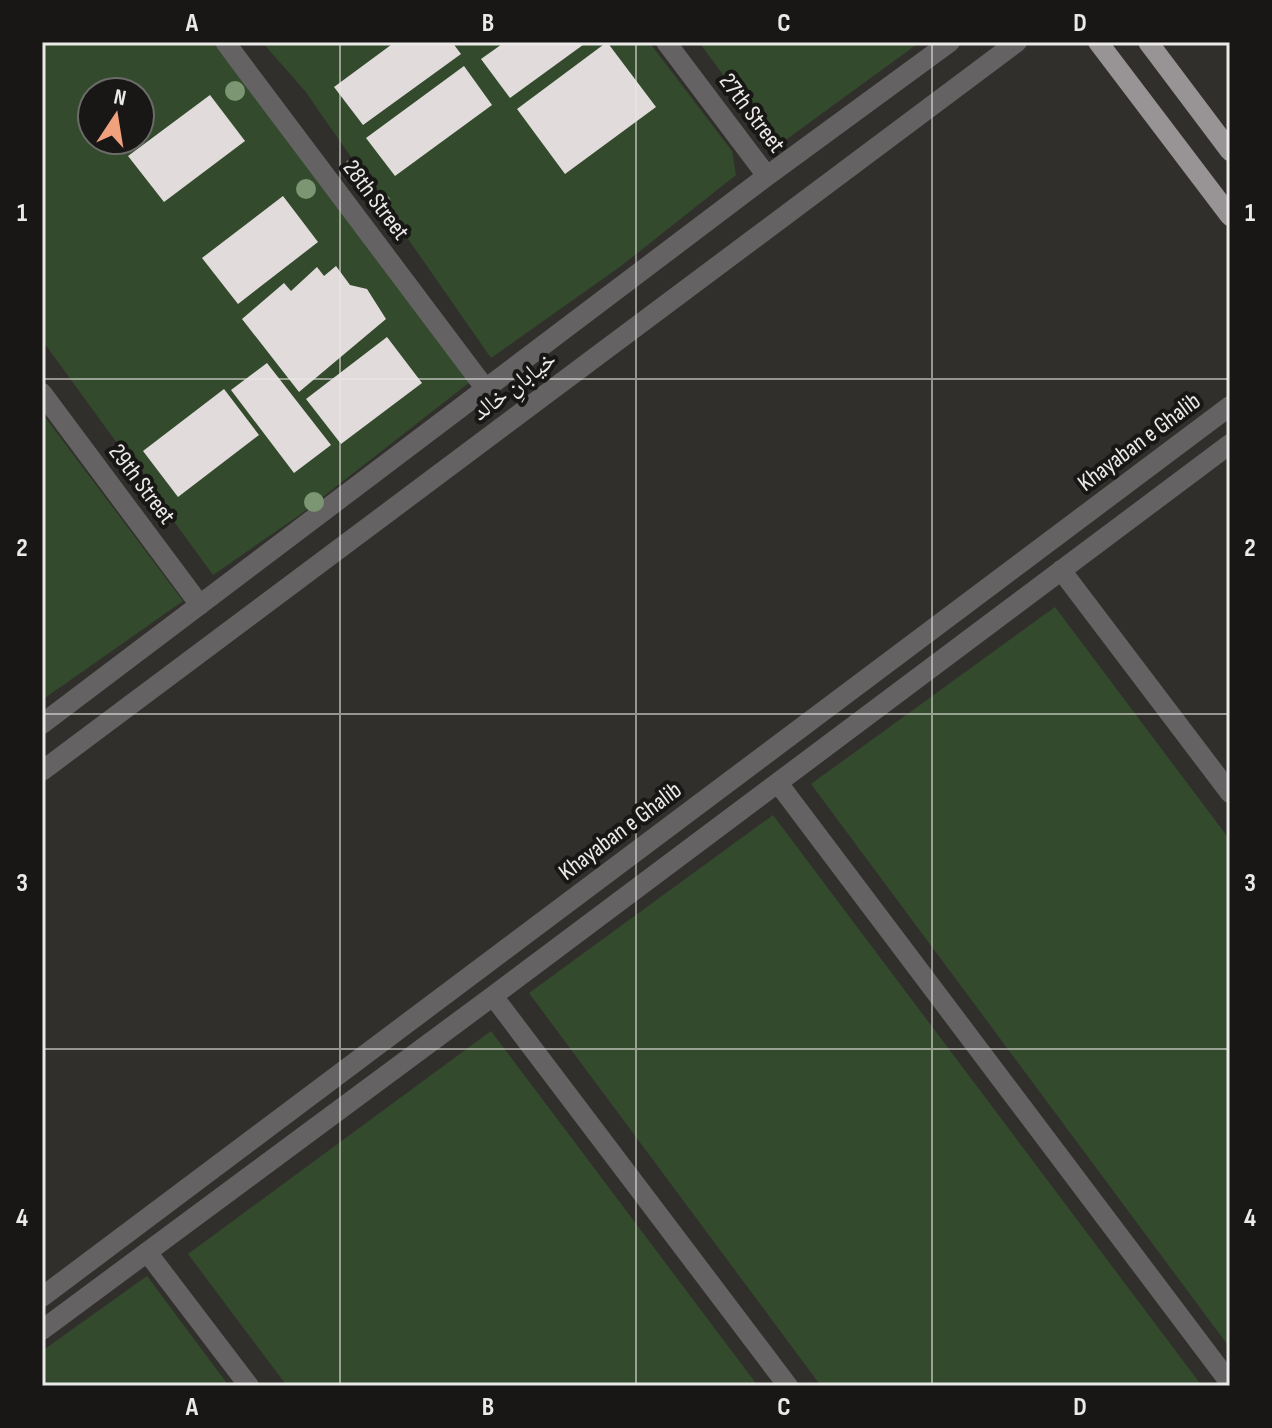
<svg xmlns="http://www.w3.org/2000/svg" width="1272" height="1428" font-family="'Sofia Sans Condensed','Noto Naskh Arabic',sans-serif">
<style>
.green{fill:#334b2c;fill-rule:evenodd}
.building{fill:#e1dcdb}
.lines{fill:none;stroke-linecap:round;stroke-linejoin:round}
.minor{stroke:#646263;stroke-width:20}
.major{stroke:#989495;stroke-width:20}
.tree{fill:#7c9572}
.grid{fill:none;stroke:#ebeae8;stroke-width:2;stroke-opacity:0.55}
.labels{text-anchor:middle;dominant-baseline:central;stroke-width:8;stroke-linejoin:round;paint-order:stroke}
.street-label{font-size:24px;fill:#ebeae8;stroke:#181716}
.neatline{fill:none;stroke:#ebeae8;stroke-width:3}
.grid-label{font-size:26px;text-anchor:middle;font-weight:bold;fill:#ebeae8}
</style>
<rect width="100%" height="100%" fill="#312f2c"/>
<path class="green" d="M42 42H212L275 122 470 382 301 514 213 575 42 340ZM92 92H140V140H92Z
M262 42H649L732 151 736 175 621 266 491 358 305 91Z
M699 42H920L776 147Z
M42 413 183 601 42 700Z
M1055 607 1230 840V1348L811 784Z
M773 815 1202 1386H821L529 993Z
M491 1031 758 1386H287L188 1254Z
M147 1276 229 1386H42V1351Z"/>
<path class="building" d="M395 42H452L461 54 363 125 334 87Z
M505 42H587L510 98 481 59Z
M607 42 656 107 565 174 517 109Z
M464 66 492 105 395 176 366 138Z
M210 95 245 141 164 202 128 156Z
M283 196 318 242 238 304 202 258Z
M336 266 350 285 367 289 386 319 299 392 242 319 284 283 291 291 317 267 324 276Z
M387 337 422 383 341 444 306 399Z
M267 363 331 445 294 473 231 390Z
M224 389 259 435 178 497 143 451Z"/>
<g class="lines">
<path class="minor" d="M225 42 485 388
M666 42 767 176
M42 393 200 605
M1061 570 1230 793
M42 724 767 176 950 42
M42 771 1017 42
M778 783 1230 1383
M493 996 788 1386
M147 1252 249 1386
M42 1297 1230 406
M42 1330 493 996 1230 444"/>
<path class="major" d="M1098 42 1230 216
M1148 42 1230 151"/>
</g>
<g class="tree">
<circle cx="235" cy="91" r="10"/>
<circle cx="354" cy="168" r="10"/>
<circle cx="306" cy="189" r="10"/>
<circle cx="381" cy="203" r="10"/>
<circle cx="314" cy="502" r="10"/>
</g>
<path class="grid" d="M340 42V1386M636 42V1386M932 42V1386M42 379H1230M42 714H1230M42 1049H1230"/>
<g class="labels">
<g class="street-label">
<text transform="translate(752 113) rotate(53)">27th Street</text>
<text transform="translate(376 200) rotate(53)">28th Street</text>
<text transform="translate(514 386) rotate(-37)">خیابانِ خالد</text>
<text transform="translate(1139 442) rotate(-37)">Khayaban e Ghalib</text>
<text transform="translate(142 484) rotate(53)">29th Street</text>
<text transform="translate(620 831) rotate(-37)">Khayaban e Ghalib</text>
</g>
</g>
<rect width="1272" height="1428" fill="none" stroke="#181716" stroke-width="88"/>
<g transform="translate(116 116) rotate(12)"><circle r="38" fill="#181716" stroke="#6c6b6a" stroke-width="2"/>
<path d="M0-6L14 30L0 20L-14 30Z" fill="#f1a17c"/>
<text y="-12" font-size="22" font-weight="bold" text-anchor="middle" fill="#ebeae8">N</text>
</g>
<rect x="44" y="44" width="1184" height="1340" class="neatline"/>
<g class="grid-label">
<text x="192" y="31">A</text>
<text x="488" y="31">B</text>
<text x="784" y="31">C</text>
<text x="1080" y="31">D</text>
<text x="22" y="221">1</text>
<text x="1250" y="221">1</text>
<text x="22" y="556">2</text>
<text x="1250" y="556">2</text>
<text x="22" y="891">3</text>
<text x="1250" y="891">3</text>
<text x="22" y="1226">4</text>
<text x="1250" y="1226">4</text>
<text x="192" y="1415">A</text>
<text x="488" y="1415">B</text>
<text x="784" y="1415">C</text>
<text x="1080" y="1415">D</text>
</g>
</svg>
